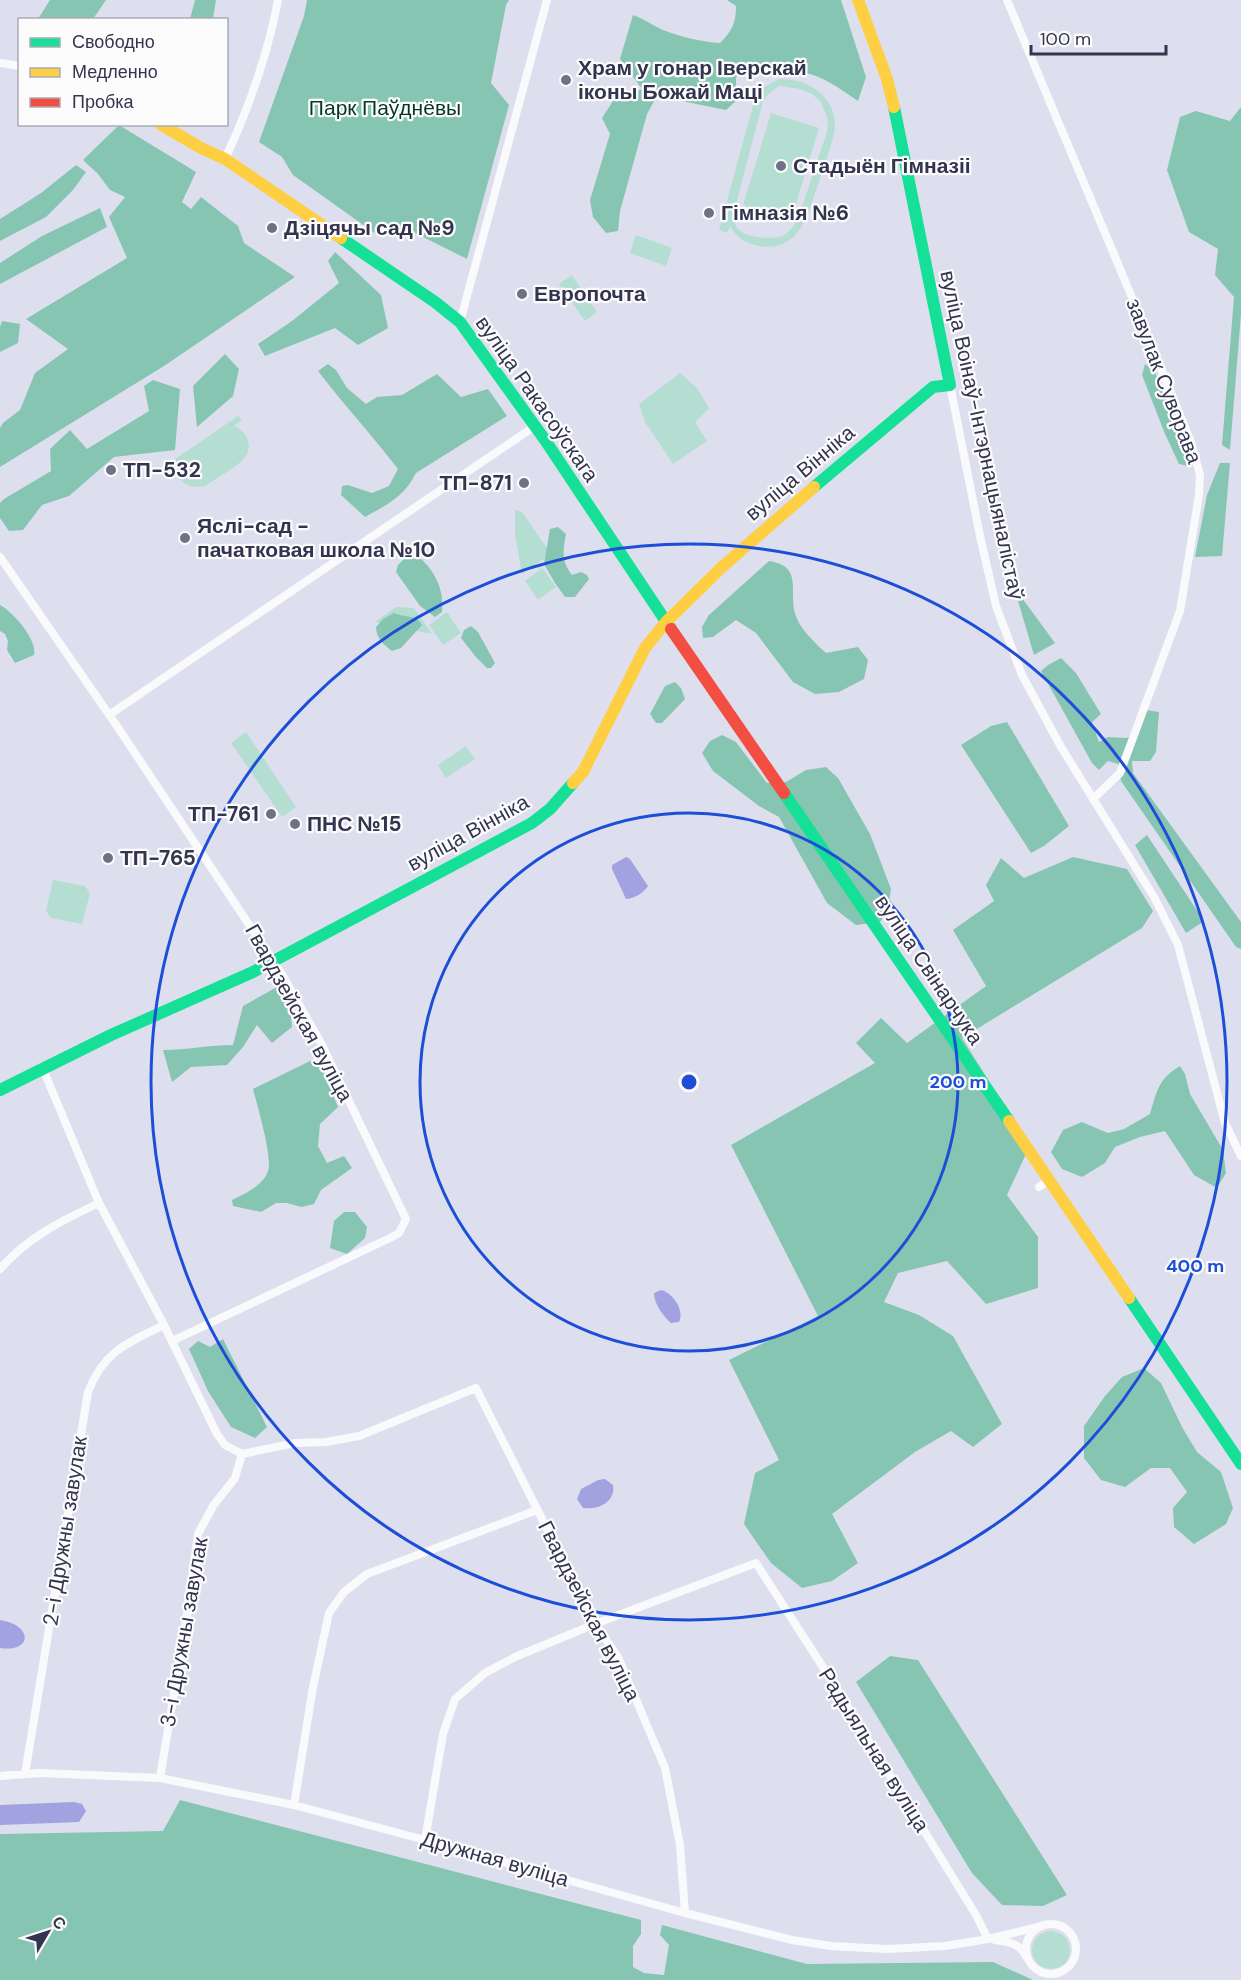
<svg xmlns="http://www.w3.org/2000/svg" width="1241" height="1980" font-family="'DM Sans',sans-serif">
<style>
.green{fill:#b4ded1;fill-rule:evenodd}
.forest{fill:#87c5b3}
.water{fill:#a2a2e0}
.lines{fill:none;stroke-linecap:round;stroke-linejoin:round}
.street{stroke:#fafafc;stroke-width:8}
.fast{stroke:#16e098;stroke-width:12}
.slow{stroke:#ffcf43;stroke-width:12}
.jam{stroke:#f24e42;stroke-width:12}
.ring{fill:none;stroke:#1d4ed8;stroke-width:3}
.poi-dot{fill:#707087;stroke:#fcfcfc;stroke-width:2}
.labels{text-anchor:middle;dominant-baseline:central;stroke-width:4.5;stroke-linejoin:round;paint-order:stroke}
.poi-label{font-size:21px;font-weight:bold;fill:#343450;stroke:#fcfcfc;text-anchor:start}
.park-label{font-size:21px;fill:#053725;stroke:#fcfcfc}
.street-label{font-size:21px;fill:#343450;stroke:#fcfcfc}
.centre{fill:#1d4ed8;stroke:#fcfcfc;stroke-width:3}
.ring-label{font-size:18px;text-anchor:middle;font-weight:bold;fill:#1d4ed8;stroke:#fcfcfc;stroke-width:4.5;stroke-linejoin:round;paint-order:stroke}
</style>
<rect width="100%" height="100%" fill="#dedfee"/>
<path class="green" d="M779 79C813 78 843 103 833 138 828 155 823 171 817 187 807 217 799 252 759 246 745 243 737 238 730 226L727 233 719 230 755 98 762 88ZM779 86 800 89 812 94 821 102 828 120 827 132 799 216C796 223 791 231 784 235 774 240 751 238 742 232 736 228 734 222 733 216L763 101 767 95Z
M771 113 819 128 791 220 743 205Z
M636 235 672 248 666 266 630 253Z
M572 275 597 312 585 321 559 284Z
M680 373 697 388 709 408 695 422 707 441 673 464 645 422 639 404Z
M238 416 242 420 234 426C246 431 254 445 245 457 238 467 216 478 205 486 190 490 175 481 175 465L165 472 162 468Z
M515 510 522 512 551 554 522 574 515 534Z
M542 568 556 587 538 600 525 581Z
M396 607 414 608 432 634 375 622Z
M447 612 461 633 443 645 429 625Z
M246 732 296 807 282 817 231 743Z
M466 746 475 759 446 778 438 765Z
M53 880 85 886 90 893 82 924 51 918 46 911Z
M1032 1950a19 19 0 1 1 38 0a19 19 0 1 1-38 0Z"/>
<path class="forest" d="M50 0H106L93 19H38Z
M195 0H216L213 19H190Z
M307 0H509L506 5 491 83 509 105 467 259 403 227 376 234 293 175 282 157 259 142 304 16Z
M727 0H841L866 77 858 101C827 80 811 67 773 73L759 63 743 64 736 78V101L726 110 657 96 647 114 620 211 618 231 606 233 593 217 590 200 610 134 602 118 613 101 642 89 620 59 633 15C645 19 653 26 663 30 681 37 702 42 720 43 732 31 736 23 736 6Z
M1241 107V314L1230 450 1222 445 1234 297 1215 275 1218 249 1189 232 1167 170 1180 117 1196 111 1230 121Z
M119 125 196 172 182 202 191 209 201 197 238 226 244 243 295 277 164 366 0 467V428L3 423 20 410 35 373 68 349 26 319 127 258 109 217 125 197 110 190 98 174 83 160Z
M76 165 86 172 73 190 46 217 0 241V219L41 193Z
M100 208 107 227 0 284V263L42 236Z
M335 252 381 295 388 328 358 345 335 328 265 356 258 344 292 321 339 283 328 261Z
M2 321 20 324 18 343 0 352V327Z
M225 354 239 369 233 396 197 427 193 386Z
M328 364 336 370 347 388 366 404 377 397 402 395 437 374 461 397 488 389 507 416 416 473C404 497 388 504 365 517L341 495 342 486 348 485 372 493 389 486 398 469C372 435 344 405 318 371Z
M1145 364 1154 370 1187 448 1188 466 1179 464 1165 434 1142 375Z
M153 380 180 389 175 450 114 457 69 496 42 505 23 530 9 531 0 518V503L4 499 51 471 50 449 70 430 87 449 149 411 144 386Z
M1220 463H1230L1222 556 1195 557 1207 495Z
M558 527 566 534C563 551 561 561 572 575L581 572 587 575 589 579 575 597H565L555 583 544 564 550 529Z
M407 556H418C435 571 444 588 442 612L435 617 420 606 396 572 398 565Z
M769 561C803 566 789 590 795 613 798 627 816 644 826 653L858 647 868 660 864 679 839 692 815 694 793 682 756 633 736 620 713 637 703 638 702 627 709 615Z
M1022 598 1055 643 1034 655 1018 601Z
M0 605C12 611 38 640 34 655L15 663 7 650 8 641 5 634 0 631Z
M394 613C405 618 416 614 422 625L401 648 392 651C384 645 376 638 376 627L383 619Z
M471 626 478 632 495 663 491 668H487L475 656 461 638 464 630Z
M1061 658 1076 673 1101 714 1092 722 1099 742 1108 737 1126 738 1138 734 1146 710 1159 712 1156 752 1150 761H1132L1133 773 1241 922V949L1236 947 1121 781 1118 764 1108 761 1099 770 1092 763 1041 671 1048 665Z
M675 682 681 688 685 699 662 723H656L650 714 665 686Z
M1007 722 1069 826 1044 846 1031 853 961 745 991 726Z
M722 735 736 742 767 783 786 782 806 770 826 767 838 778 870 834 891 889 888 910 880 922 856 925 827 903 779 817 759 806 713 771 702 753 710 741Z
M1147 835 1204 921 1186 933 1135 845Z
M1073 857 1127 869 1153 911 1142 928 962 1038 1002 1102 1026 1154 1007 1195 1038 1237V1288L986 1304 947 1261 898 1273 884 1302 919 1315 953 1336 1002 1424 973 1447 951 1431 915 1452 832 1514 858 1563 832 1581 802 1588 771 1563 744 1524 755 1473 779 1460 729 1360 818 1316 731 1145 875 1063 856 1043 881 1018 907 1043 986 986 953 930 994 901 986 885 1001 858 1024 878Z
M277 987 290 1003 292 1027 272 1043 257 1025 243 1047 227 1065 191 1067 172 1082 163 1050C187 1050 209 1045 233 1045L243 1006Z
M312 1060 320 1064 338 1107 320 1124 318 1146 327 1163 344 1156 352 1168 321 1190 314 1204 301 1207 287 1203H276L261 1212 233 1206 232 1200C245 1193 263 1186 268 1171 273 1158 257 1105 253 1089Z
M1180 1066 1185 1074 1190 1094 1223 1150 1226 1173 1217 1188 1194 1175 1165 1131 1140 1137 1115 1147 1105 1163 1082 1177 1062 1169 1051 1152 1063 1130 1082 1122 1108 1133 1124 1129 1150 1114C1157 1091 1158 1079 1180 1066Z
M344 1212H355L367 1227 365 1238 347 1254 330 1248 334 1221Z
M223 1339 267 1427 255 1438 231 1427 208 1391 189 1349 198 1341 210 1347Z
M1144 1368 1161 1383 1182 1427 1197 1452 1221 1472 1233 1508 1226 1524 1194 1544 1174 1527 1173 1508 1187 1492 1170 1468H1151L1125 1487 1101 1480 1084 1458V1426L1105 1396 1122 1377Z
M890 1656 918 1660 1067 1895 1043 1906 1002 1905 972 1873 856 1682Z
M180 1800 641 1920V1934L633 1946V1967L644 1973 664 1975 669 1945 660 1935 662 1925 807 1964 993 1962 1033 1980H0V1834L163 1831Z"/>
<path class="water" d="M626 857 630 859 648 886C644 893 633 899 626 899L612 869V865Z
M661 1290C673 1293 685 1310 679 1322L671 1323C663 1316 654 1304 654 1293Z
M605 1479 613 1485C616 1502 598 1510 583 1508L577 1499 581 1489 598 1480Z
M0 1620C34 1625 32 1653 0 1648Z
M74 1802 82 1804 86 1811 79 1822 0 1825V1805Z"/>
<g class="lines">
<path class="street" d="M1007 0 1126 283 1191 442 1200 475 1199 495 1180 611 1120 773 1093 799
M0 63 20 66
M225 159C248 110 268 53 278 0
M460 322 547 0
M950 385 980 536 996 606 1022 675 1061 747 1154 897 1178 945 1225 1123 1241 1156
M0 557 119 729 283 976 321 1043 406 1219 399 1233 390 1238 172 1341
M109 715 535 426
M43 1069 99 1203 164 1325 217 1434 225 1445 242 1454
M1039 1187 1049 1180
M0 1269C28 1237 61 1221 99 1203
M25 1774 88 1392C104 1351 127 1343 164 1325
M0 1776 40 1773 160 1778 294 1805 425 1840 685 1913 792 1940 831 1946 887 1949 945 1946 988 1939 1042 1926
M160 1778 189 1602 198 1534 213 1506 235 1478 242 1454 295 1443 326 1442 359 1436 476 1388 595 1624 618 1657 665 1768 680 1845 685 1913
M294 1805 313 1687 329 1613 344 1592 367 1574 537 1510
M425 1840 443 1734 455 1699 485 1673 515 1657 595 1624 756 1563 828 1675 976 1915 988 1939
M1026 1949a25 25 0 1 1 50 0a25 25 0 1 1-50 0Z
M995 1940C1009 1942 1019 1943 1026 1956"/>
<path class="fast" d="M341 238 435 302 460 322 545 440 671 629
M814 487 933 387 950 385 894 107
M784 793 1009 1121
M0 1090 111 1035 253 972 532 823 550 809 573 783
M1129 1298 1241 1464"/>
<path class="slow" d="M858 0 887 79 894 107
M160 124 201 148 225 159 341 238
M573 783 583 772 645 648 666 622 722 567 814 487
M1009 1121 1129 1298"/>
<path class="jam" d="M671 629 784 793"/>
</g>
<g class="ring">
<circle cx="689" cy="1082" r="269"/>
<circle cx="689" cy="1082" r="538"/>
</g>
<g class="poi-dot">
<circle cx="566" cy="80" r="6"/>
<circle cx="781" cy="166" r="6"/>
<circle cx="709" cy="213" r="6"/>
<circle cx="272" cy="228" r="6"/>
<circle cx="522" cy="294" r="6"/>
<circle cx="111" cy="470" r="6"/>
<circle cx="524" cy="483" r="6"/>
<circle cx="185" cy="538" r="6"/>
<circle cx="271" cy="814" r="6"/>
<circle cx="295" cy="824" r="6"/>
<circle cx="108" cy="858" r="6"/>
</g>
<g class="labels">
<g class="poi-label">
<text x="578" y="68">Храм у гонар Іверскай<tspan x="578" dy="24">іконы Божай Маці</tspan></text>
<text x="793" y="166">Стадыён Гімназіі</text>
<text x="721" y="213">Гімназія №6</text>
<text x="284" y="228">Дзіцячы сад №9</text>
<text x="534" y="294">Европочта</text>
<text x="123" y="470">ТП-532</text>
<text x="512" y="483" text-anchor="end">ТП-871</text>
<text x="197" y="526">Яслі-сад -<tspan x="197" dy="24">пачатковая школа №10</tspan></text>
<text x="259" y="814" text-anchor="end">ТП-761</text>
<text x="307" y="824">ПНС №15</text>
<text x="120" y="858">ТП-765</text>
</g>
<g class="park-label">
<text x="385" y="108">Парк Паўднёвы</text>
</g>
<g class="street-label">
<text transform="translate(1164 381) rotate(69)">завулак Суворава</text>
<text transform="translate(537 399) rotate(55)">вуліца Ракасоўскага</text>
<text transform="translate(982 435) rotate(78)">вуліца Воінаў-Інтэрнацыяналістаў</text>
<text transform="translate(800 473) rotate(-40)">вуліца Вінніка</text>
<text transform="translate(468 833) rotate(-29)">вуліца Вінніка</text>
<text transform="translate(929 970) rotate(56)">вуліца Свінарчука</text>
<text transform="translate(299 1013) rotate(61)">Гвардзейская вуліца</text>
<text transform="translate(65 1531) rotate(-81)">2-і Дружны завулак</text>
<text transform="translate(589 1611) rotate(63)">Гвардзейская вуліца</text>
<text transform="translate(184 1632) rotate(-80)">3-і Дружны завулак</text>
<text transform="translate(874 1750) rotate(58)">Радыяльная вуліца</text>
<text transform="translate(495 1859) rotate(16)">Дружная вуліца</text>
</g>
</g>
<circle cx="689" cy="1082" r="9" class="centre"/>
<g class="ring-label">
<text x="958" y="1088">200 m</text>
<text x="1195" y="1272">400 m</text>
</g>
<rect x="18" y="18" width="210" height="108" fill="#fcfcfc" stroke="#acacb7" stroke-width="1.5"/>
<rect x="30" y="38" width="30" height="9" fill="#16e098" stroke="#acacb7" stroke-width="1.5"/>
<text x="72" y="48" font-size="18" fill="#343450">Свободно</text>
<rect x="30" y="68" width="30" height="9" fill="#ffcf43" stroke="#acacb7" stroke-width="1.5"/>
<text x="72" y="78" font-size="18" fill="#343450">Медленно</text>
<rect x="30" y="98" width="30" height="9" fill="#f24e42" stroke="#acacb7" stroke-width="1.5"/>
<text x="72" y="108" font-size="18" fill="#343450">Пробка</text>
<g transform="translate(48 1932) rotate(51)" stroke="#fcfcfc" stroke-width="4.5" paint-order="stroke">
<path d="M0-4.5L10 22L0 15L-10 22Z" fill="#343450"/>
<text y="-9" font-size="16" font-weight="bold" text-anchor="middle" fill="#343450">С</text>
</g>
<path d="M1031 45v9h135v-9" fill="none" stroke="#343450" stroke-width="3"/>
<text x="1040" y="45" font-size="18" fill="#343450" stroke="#fcfcfc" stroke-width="4.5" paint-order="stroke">100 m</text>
</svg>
